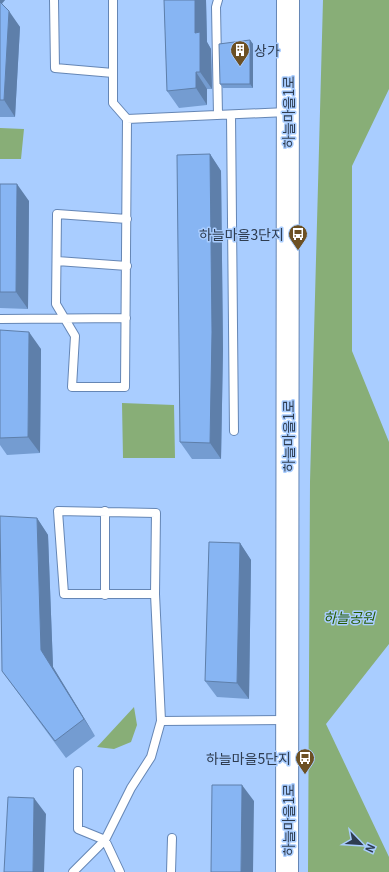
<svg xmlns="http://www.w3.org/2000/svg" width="389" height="872" font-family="Georgia,'Noto Sans KR',serif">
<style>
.green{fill:#88ae77}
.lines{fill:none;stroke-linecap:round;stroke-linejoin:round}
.lane-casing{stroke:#6586b5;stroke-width:10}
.secondary-casing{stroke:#6586b5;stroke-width:24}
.lane{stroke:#fff;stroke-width:8}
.secondary{stroke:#fff;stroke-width:22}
.wall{fill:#749cd1}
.shaded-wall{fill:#5e7faa}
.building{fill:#87b5f3;stroke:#5e7faa}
.labels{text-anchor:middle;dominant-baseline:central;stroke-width:3;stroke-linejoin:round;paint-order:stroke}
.poi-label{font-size:14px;fill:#2e3c50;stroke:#a9cdff;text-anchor:end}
.street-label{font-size:14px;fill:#2e3c50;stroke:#a9cdff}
.park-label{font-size:14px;font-style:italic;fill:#275b00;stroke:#a9cdff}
</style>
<rect width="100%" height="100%" fill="#a9cdff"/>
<path class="green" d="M323 0H389V89L352 166V351L389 442V644L326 724 389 857V872H308L310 482Z
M0 128 24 129 21 159H0Z
M122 403 174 405 175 458H123Z
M134 707 137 725 131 742 114 749 97 747Z"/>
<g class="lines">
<g class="lane-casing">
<path id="lane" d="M54 0 55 68 113 73
M113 0V103L127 119 125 387H72L75 336 56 304 57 214 127 219
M218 115 216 7 218 0
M231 115 234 431
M127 119 287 112
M57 261 127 266
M0 319 126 318
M105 595V511
M161 721 286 720
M78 771V829L105 840 120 872
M73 872 105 840 131 788 151 757 161 721 155 594 156 513 58 511 64 594H155
M171 872 172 838"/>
</g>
<g class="secondary-casing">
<path id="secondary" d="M287 872 288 0"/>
</g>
<use href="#lane" class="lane"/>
<use href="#secondary" class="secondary"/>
</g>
<path class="wall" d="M0 0H5L2 4 20 27 15 117H0Z
M164 0H206L207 42 211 49 212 89H207V105L179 108 167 91Z
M250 40 253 44V88H223L220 84Z
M210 154 221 171 223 349 221 459H192L180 442Z
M0 184 29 201 28 309 0 308Z
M0 330 41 349 40 453 7 455 0 445Z
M37 518 48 535 53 667 95 736 66 758 2 671Z
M240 543 251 560 249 699 217 697 205 681Z"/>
<path class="shaded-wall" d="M0 0H5L0 5Z
M195 0H206L207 42 211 49 212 89 200 72 195 33Z
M9 11 20 27 15 117 4 100Z
M250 40 253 44V88L250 84Z
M196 72 207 89V105L196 88Z
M210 154 221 171 223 349 221 459 210 443Z
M17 184 29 201 28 309 16 292Z
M29 332 41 349 40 453 28 437Z
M37 518 48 535 53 667 95 736 84 719 41 650Z
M240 543 251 560 249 699 237 683Z
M242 785 254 801 253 872H241Z
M34 798 46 814 44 872H33Z"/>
<path class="building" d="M164 0H195V33L200 32V72H196V88L167 91Z
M0 2 9 11 4 100H0Z
M250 40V84H220L219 44Z
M210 154 212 332 210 443 180 442 177 155Z
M0 184H17L16 292H0Z
M0 330 29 332 28 437 0 438Z
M0 516 37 518 41 650 84 719 55 741 2 671Z
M209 542 240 543 237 683 205 681Z
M212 785H242L241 872H211Z
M8 797 34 798 33 872H4Z"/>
<defs>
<g id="building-pin" transform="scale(1)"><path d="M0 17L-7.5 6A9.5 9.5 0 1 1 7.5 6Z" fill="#6c5023" stroke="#a9cdff"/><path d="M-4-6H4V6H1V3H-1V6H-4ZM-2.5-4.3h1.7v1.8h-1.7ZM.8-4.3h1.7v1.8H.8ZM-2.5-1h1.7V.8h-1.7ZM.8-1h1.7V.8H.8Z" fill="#fff"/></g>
<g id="bus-pin" transform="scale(1)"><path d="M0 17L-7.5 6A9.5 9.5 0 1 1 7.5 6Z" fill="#6c5023" stroke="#a9cdff"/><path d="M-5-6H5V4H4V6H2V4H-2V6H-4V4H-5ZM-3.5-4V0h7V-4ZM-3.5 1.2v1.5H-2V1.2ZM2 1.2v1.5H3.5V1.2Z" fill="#fff"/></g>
</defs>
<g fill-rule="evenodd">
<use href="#building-pin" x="240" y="50"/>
<use href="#bus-pin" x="298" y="234"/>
<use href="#bus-pin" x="305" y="758"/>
</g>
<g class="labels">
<g class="poi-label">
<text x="254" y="50" text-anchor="start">상가</text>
<text x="284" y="234">하늘마을3단지</text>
<text x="291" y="758">하늘마을5단지</text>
</g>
<g class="street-label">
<text transform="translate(288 112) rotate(-90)">하늘마을1로</text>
<text transform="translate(288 436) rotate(-90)">하늘마을1로</text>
<text transform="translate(288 820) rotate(-90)">하늘마을1로</text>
</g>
<g class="park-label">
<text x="349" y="617">하늘공원</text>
</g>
</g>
<g transform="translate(361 844) rotate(115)" stroke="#a9cdff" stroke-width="3" paint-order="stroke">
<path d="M0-3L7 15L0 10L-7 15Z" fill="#2e3c50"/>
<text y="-6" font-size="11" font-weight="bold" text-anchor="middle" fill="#2e3c50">N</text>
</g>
</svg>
